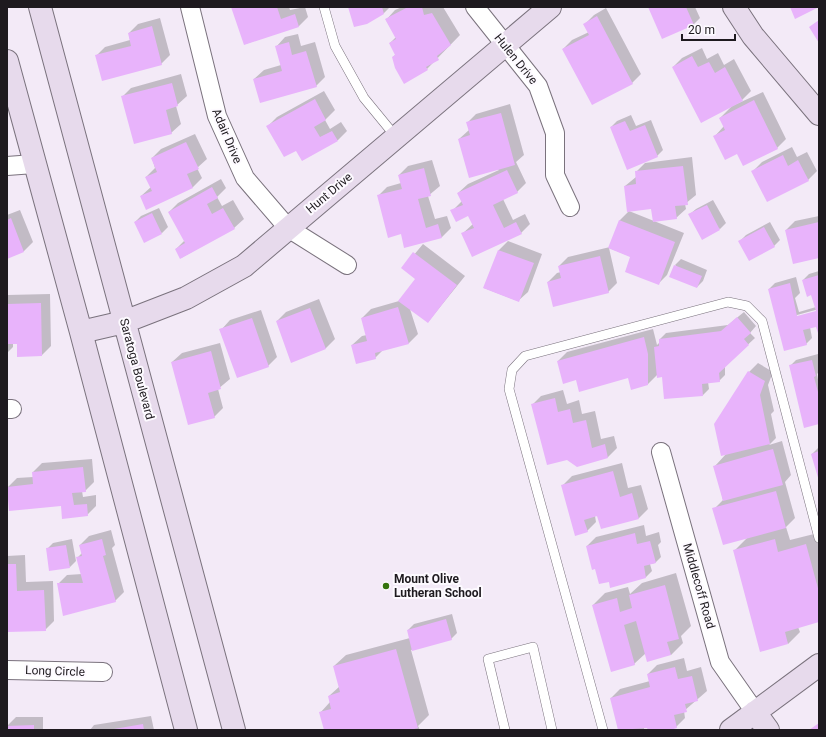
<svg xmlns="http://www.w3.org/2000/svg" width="826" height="737" font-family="Roboto,sans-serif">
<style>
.shadow{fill:#0003}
.building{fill:#e8b3fb}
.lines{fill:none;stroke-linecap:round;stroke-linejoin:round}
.lane-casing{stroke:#7a727d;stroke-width:10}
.street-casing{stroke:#7a727d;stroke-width:20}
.secondary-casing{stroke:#7a727d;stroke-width:24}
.lane{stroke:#fff;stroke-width:9}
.street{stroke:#fff;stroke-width:18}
.secondary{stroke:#e7daec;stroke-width:22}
.poi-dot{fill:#34730d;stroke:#fdfaff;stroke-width:1.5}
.labels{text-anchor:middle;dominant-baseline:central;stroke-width:4;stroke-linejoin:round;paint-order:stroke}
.street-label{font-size:12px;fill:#1e1a1f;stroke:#fdfaff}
.poi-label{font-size:12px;font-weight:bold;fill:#1e1a1f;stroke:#fdfaff;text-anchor:start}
</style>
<rect width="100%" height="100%" fill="#f3eaf7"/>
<path class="shadow" d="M232 7H289L290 10 305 7 308 17 299 26 245 44Z
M349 7H390L384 13 366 23Z
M402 7H443L460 35 427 69 393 57 396 54 390 43 396 37 386 20 395 10Z
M649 7H695L700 18 694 24 662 37Z
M606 8 641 74 632 83 563 49 572 40 589 32 585 24 594 15Z
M160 18 170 55 161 64 96 56 105 47 130 40 129 33 138 24Z
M298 34 301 46 315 42 325 77 316 86 254 79 264 70 281 65 276 47 285 37Z
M702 48 707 59 718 53 724 65 734 59 751 91 742 100 673 67 682 58Z
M181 74 187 96 176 106 181 124 171 133 122 97 131 88Z
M324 91 335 110 325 120 330 129 341 122 347 131 338 140 296 149 268 126 277 117Z
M763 92 786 139 777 148 737 153 715 136 724 126 720 118 732 106Z
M510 104 524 155 516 162 526 183 517 192 503 199 513 220 525 214 530 224 521 233 462 234 473 224 469 215 452 211 462 201 458 193 468 184 499 170 459 139 469 130 467 123 476 114Z
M631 115 636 126 651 120 663 150 657 156 611 127 617 121Z
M195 134 207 159 197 168 202 178 193 187 146 208 141 196 151 187 146 177 155 168 152 158 161 149Z
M792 147 797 157 807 152 817 171 808 180 753 171 762 162Z
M692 157 696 195 685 204 686 209 676 218 654 221 684 233 667 275 658 284 632 257 609 248 617 283 608 292 548 282 557 273 561 272 559 266 568 257 610 247 620 220 629 211 654 221 652 208 625 186 636 177V172L645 163Z
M432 160 440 186 428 196 435 219 447 216 451 228 442 237 401 233 378 196 387 187 401 183 399 175 408 166Z
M221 179 226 188 217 197 222 206 233 200 244 219 234 228 181 258 176 249 185 240 169 212 178 203Z
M713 200 726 223 720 229 690 214 696 209Z
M159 208 168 227 162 233 135 222 141 216Z
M20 210 33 242 24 251 7 258V215Z
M819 216V257L786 230 795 221Z
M770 222 780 240 774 246 740 241 746 235Z
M508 241 542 254 528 292 518 301 484 288 499 250Z
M423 244 465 276 428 322 410 309 418 334 409 343 383 350 375 358 352 345 362 336 367 335 362 318 371 309 399 301 417 279 403 268Z
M681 259 707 270 703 281 697 287 675 265Z
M819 271V309L797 315 794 318 819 311V334L817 326 810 327 812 338 806 344 769 289 775 283 796 277 800 293 795 298 799 312 816 307 812 294 803 280 809 274Z
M50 294 51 346 42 355 18 343H13V347L7 353V295Z
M319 299 335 339 326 348 292 361 277 321 286 312Z
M261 310 277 357 268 366 221 330 230 320Z
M744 312 756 326 750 333 755 338 725 366V375L719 381 708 382 709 389 703 395 658 374 648 384 629 377 577 379 558 361 567 352 653 329 657 345 660 342V339L666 333 728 325Z
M220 343 230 379 218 389 223 408 214 417 172 362 182 353Z
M818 354 819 372 817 374 819 385V423L790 366 796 360Z
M758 363 773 372 768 385 774 411 771 414 776 438 769 445 782 441 791 475 785 482 795 518 786 527 790 540 818 533 819 536V621L798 627 800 632 788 644 734 551 747 538 714 509 723 500 715 466 726 454 749 372Z
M563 390 567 404 579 400 582 414 595 411 601 439 614 436 617 448 608 457 578 465 532 405 541 396Z
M819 447V479L812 454Z
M92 459 94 482 85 491H82L83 497 96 495V506L87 515 8 487 17 478 33 477V472L42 463Z
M622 463 628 488 641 485 648 509 639 518 595 516 596 522 587 531 563 485 572 476Z
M644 525 646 536 659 532 661 542 658 545 661 557 655 563 650 564 652 571 646 577 611 587 609 580 596 567 587 546 596 537Z
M111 530 115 545 112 548 124 592 115 601 58 584 67 575 82 574 77 558 82 553 80 545 89 536Z
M72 539 76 561 70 567 47 549 53 543Z
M25 555 26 582 53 581 54 621 45 630 7 631V556Z
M676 573 691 626 681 636 683 643 671 655 646 653 634 664 593 605 605 593 628 587 630 594 642 583Z
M452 614 457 633 451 639 411 650 429 715 418 726 420 730H325L320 713 330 702 329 696 340 686 334 666 346 655 410 638 408 630 414 624Z
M684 658 687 671 701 667 707 691 684 711 685 718 676 727 666 730H649L648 727 644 728V730H619L611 698 620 689 650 681 648 674 657 665Z
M151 716 154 730H90L94 725Z
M16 717H43V730H7V726Z"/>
<path class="building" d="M231 7H277L281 19 295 14 299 27 244 45Z
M348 7H382L384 14 367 24 354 27Z
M408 7H422L424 15 432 13 451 45 437 56 439 60 426 67 428 70 404 84 395 68 392 57 395 55 389 43 396 39 385 19Z
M648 7H686L694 25 662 39Z
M790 7H819L795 19Z
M597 16 633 84 592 105 562 49 589 35 583 24Z
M819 20V43L809 27Z
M152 26 162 65 102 81 95 55 131 46 128 33Z
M289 42 292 55 306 51 317 87 260 103 253 79 282 71 275 46Z
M692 56 698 67 709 62 715 73 725 67 743 101 701 123 672 67Z
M172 83 178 106 166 110 172 134 134 144 121 96Z
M315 99 326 120 314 127 320 137 332 131 338 141 302 161 296 151 284 157 266 126Z
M754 100 778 149 743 166 737 154 725 160 713 136 725 130 719 118Z
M501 113 515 165 469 178 458 139 470 135 466 122Z
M625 121 630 131 645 125 658 157 627 170 610 127Z
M186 142 199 169 187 174 193 188 146 210 140 196 152 191 145 177 157 172 151 158Z
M783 155 788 166 798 160 809 181 767 202 751 171Z
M683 166 688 205 675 206 677 219 653 222 651 209 627 212 624 186 636 184 635 171Z
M424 168 431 196 418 199 426 228 438 224 442 238 404 248 401 234 388 238 377 195 402 189 398 175Z
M507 170 518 193 493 205 504 228 516 222 522 234 472 257 461 233 474 228 468 216 456 222 450 210 463 205 457 193Z
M212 187 218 198 207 204 212 214 223 208 235 229 180 259 175 249 185 243 168 212Z
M707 205 720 230 702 240 688 214Z
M152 213 162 234 144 243 134 222Z
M11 218 24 252 7 259V220Z
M619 220 675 242 659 285 625 272 630 257 608 248Z
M819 222V258L793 264 785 230Z
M764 227 775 247 749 261 738 241Z
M498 250 534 263 519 302 483 288Z
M413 252 457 285 428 323 398 301 415 279 401 268Z
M600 256 609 293 553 307 547 282 561 278 558 266Z
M674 265 702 276 697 288 669 277Z
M819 275V336L816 327 803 330 807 345 784 351 768 289 790 283 797 316 816 311 811 295 807 297 802 280Z
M41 303 42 356 17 357V344H7V304Z
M398 307 409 344 375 353 376 359 356 364 351 345 367 341 361 318Z
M310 308 326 349 291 363 276 321Z
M737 317 751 333 744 339 749 345 719 373 720 382 702 384 703 396 664 399 662 377 657 378 654 347 659 346V339L721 331Z
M252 318 269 367 237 378 219 329Z
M644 337 648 354V385L631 390 628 378 579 392 576 380 563 384 557 361Z
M211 351 221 389 208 393 215 418 188 425 171 362Z
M812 360 816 376 814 377 818 392 819 391V424L804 428 789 365Z
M748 371 765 381 760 395 770 444 721 456 714 424Z
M555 398 558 412 570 409 573 423 586 420 592 448 605 444 608 458 577 467 567 460 547 465 531 404Z
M773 449 783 485 723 501 713 466Z
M819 451V481L811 454Z
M83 467 86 492 72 493 74 505 87 504 88 516 62 519 61 506 9 511 7 487 33 484 32 472Z
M613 471 620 497 632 493 639 519 601 529 597 516 584 520 588 532 575 536 561 485Z
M776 491 786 528 723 545 712 508Z
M635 533 637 544 650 541 656 563 644 566 646 578 610 588 609 582 599 584 595 569 592 570 586 546Z
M102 539 106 555 103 556 116 602 63 616 57 583H83L76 557 82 556 79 545Z
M775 539 778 552 806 544 819 592V622L785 632 788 644 760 652 733 550Z
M66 545 70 568 49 571 46 548Z
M7 564H16L17 591 44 590 46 631 7 632Z
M665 585 679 639 667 642 671 655 647 662 636 621 624 625 635 665 611 672 592 605 617 598 620 612 632 608 629 595Z
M446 619 452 640 412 651 407 630Z
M396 649 418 728 410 730H324L319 712 331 709 328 696 340 692 333 666Z
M675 667 678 679 692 676 698 701 685 704 687 712 674 715 677 728 670 730H648L647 728 618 730 610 698 650 687 647 674Z
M819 723V730H809Z
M143 724 144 730H114V729Z
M34 725V730H7V726Z"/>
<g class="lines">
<g class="lane-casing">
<path id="lane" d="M324 7 335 46 364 98 396 137
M505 730 488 659 533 647 552 730
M603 730 509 389 512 370 525 356 728 302 747 306 762 321 819 538"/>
</g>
<g class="street-casing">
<path id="street" d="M190 7 217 116 245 178 288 228 347 265
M475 7 538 86 555 133V175L570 207
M7 166 34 164
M7 409H12
M661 452 720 662 755 712
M7 670 103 672"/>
</g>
<g class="secondary-casing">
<path id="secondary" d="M40 7 234 730
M734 7 753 36 819 114
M7 61 81 332 186 730
M81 332 124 322 186 298 244 266 550 7
M755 712 768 730
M731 730 819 665"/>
</g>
<use href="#lane" class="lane"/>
<use href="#street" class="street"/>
<use href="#secondary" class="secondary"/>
</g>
<circle class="poi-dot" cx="386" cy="586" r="4"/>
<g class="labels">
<g class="street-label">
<text transform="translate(516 59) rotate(51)">Hulen Drive</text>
<text transform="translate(227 136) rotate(67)">Adair Drive</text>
<text transform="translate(329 193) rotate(-40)">Hunt Drive</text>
<text transform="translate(137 369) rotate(75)">Saratoga Boulevard</text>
<text transform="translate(699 586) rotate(74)">Middlecoff Road</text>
<text transform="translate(55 671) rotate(2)">Long Circle</text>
</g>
<g class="poi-label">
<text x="394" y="579">Mount Olive<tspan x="394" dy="14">Lutheran School</tspan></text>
</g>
</g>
<rect width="826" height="737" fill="none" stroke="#1e1a1f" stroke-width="16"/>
<path d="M682 34v6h53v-6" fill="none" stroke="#1e1a1f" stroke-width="2"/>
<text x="688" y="34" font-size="12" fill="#1e1a1f" stroke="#fdfaff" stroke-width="3" paint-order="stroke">20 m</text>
</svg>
